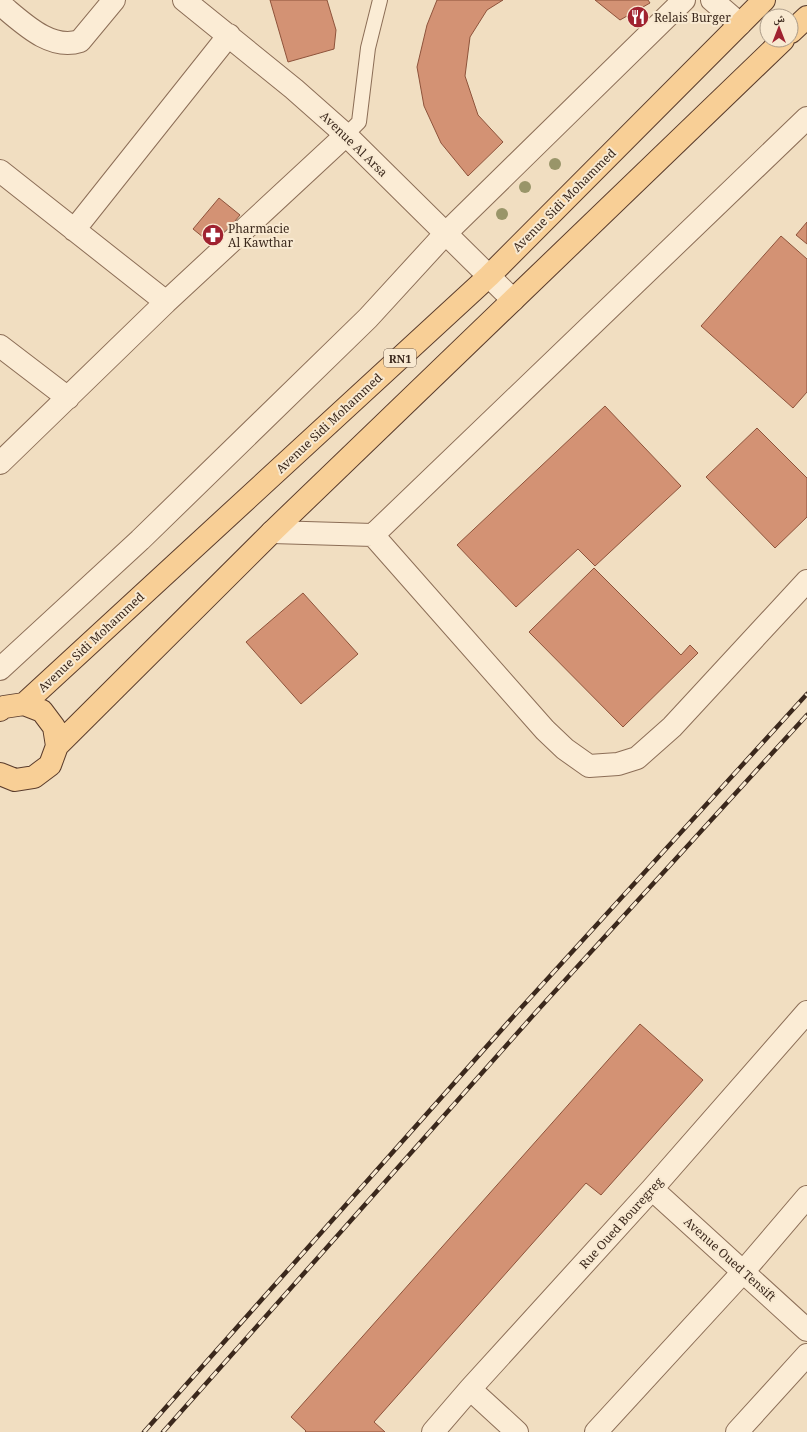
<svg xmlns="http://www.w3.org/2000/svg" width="807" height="1432" font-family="'Noto Serif','Noto Naskh Arabic',serif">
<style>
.building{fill:#d39274;stroke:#8e533b}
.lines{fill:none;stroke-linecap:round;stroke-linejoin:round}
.service-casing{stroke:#8c6e57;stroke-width:16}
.minor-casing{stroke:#8c6e57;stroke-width:24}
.primary-casing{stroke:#5a3c2c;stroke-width:24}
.service{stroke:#fbecd5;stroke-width:14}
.minor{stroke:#fbecd5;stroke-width:22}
.primary{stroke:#f8cf96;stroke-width:22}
.rail-casing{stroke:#3b281c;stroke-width:4.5}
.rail{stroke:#f8e9d1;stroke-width:3;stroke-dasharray:9;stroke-linecap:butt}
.tree{fill:#999569}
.labels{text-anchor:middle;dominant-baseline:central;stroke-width:4;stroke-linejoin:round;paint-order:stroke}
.shield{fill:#f8e9d1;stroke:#746252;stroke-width:1}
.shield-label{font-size:11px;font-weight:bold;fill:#3b281c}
.poi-label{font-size:12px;fill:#3b281c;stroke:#f8e9d1;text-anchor:start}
.street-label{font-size:12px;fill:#3b281c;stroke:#f8e9d1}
</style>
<rect width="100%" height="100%" fill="#f1dec1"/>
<path class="building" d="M270 0H327L336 30 334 49 288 62Z
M437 0H503L487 10 470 37 465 76 478 115 503 142 468 176 441 143 424 106 417 67 427 25Z
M595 0H648L650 3 620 20Z
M219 198 240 215 214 246 193 229Z
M807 222V244L796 235Z
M781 236 807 259V392L793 408 701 326Z
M605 406 681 486 595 566 578 549 516 607 457 545Z
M757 428 807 478V517L775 548 706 477Z
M594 568 681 655 690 645 698 653 623 727 529 632Z
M303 593 358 654 301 704 246 642Z
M640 1024 703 1080 601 1195 586 1183 374 1422 385 1432H305L306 1431 291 1417Z"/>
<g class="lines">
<g class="service-casing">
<path id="service" d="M346 135 359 122 368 48 380 0"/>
</g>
<g class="minor-casing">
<path id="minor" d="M184 0 294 89 346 135 513 300
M712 0 740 24
M0 4C22 22 50 51 80 41L114 0
M0 171 166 302
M74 230 229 35
M0 346 68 398
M0 463 166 302 346 135
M272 532 373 535 807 118
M373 535 545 730 565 749 589 766 618 764 637 758 672 727 807 581
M0 669 140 540 368 318 445 234 684 0
M652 1189 807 1330
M470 1389 517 1432
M433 1432 470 1389 652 1189 807 1012
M596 1432 743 1272 807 1197
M737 1432 807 1355"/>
</g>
<g class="primary-casing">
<path id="primary" d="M791 32 807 17
M24 704 489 276 764 0
M0 710 4 707 24 704 42 711 54 727 57 746 50 765 34 777 15 780 0 774
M57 746 272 532 783 40"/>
</g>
<use href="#service" class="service"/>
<use href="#minor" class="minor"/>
<use href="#primary" class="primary"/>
<g class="rail-casing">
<path id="rail" d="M144 1432 520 1009 807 694
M163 1432 537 1011 807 715"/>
</g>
<use href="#rail" class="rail"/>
</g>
<g class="tree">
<circle cx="555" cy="164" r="6"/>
<circle cx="525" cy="187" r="6"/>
<circle cx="502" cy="214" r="6"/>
</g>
<defs>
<g id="restaurant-disc" transform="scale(1.15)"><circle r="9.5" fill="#a02230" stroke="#f8e9d1"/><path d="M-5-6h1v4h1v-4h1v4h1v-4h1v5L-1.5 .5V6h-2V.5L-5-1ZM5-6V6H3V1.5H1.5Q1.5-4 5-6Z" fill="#fff"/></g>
<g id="pharmacy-disc" transform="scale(1.15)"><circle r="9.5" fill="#a02230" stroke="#f8e9d1"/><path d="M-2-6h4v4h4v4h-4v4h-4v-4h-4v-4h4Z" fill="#fff"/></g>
</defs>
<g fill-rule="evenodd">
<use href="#restaurant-disc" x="638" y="17"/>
<use href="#pharmacy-disc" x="213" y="235"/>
</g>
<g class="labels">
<rect class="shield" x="384" y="349" width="32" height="18" rx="3"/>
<g class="shield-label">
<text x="400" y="358">RN1</text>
</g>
<g class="poi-label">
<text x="654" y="17">Relais Burger</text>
<text x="228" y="228">Pharmacie<tspan x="228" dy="14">Al Kawthar</tspan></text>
</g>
<g class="street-label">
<text transform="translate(354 144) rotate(44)">Avenue Al Arsa</text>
<text transform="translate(564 200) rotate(-45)">Avenue Sidi Mohammed</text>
<text transform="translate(329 423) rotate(-43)">Avenue Sidi Mohammed</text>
<text transform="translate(91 642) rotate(-43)">Avenue Sidi Mohammed</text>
<text transform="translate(621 1223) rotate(-48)">Rue Oued Bouregreg</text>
<text transform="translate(730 1259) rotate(42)">Avenue Oued Tensift</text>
</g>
</g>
<g transform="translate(779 28)"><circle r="19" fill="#f8e9d1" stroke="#ac9c89"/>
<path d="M0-3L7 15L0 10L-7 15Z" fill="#a02230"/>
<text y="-6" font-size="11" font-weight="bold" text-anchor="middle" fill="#3b281c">ش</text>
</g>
</svg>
